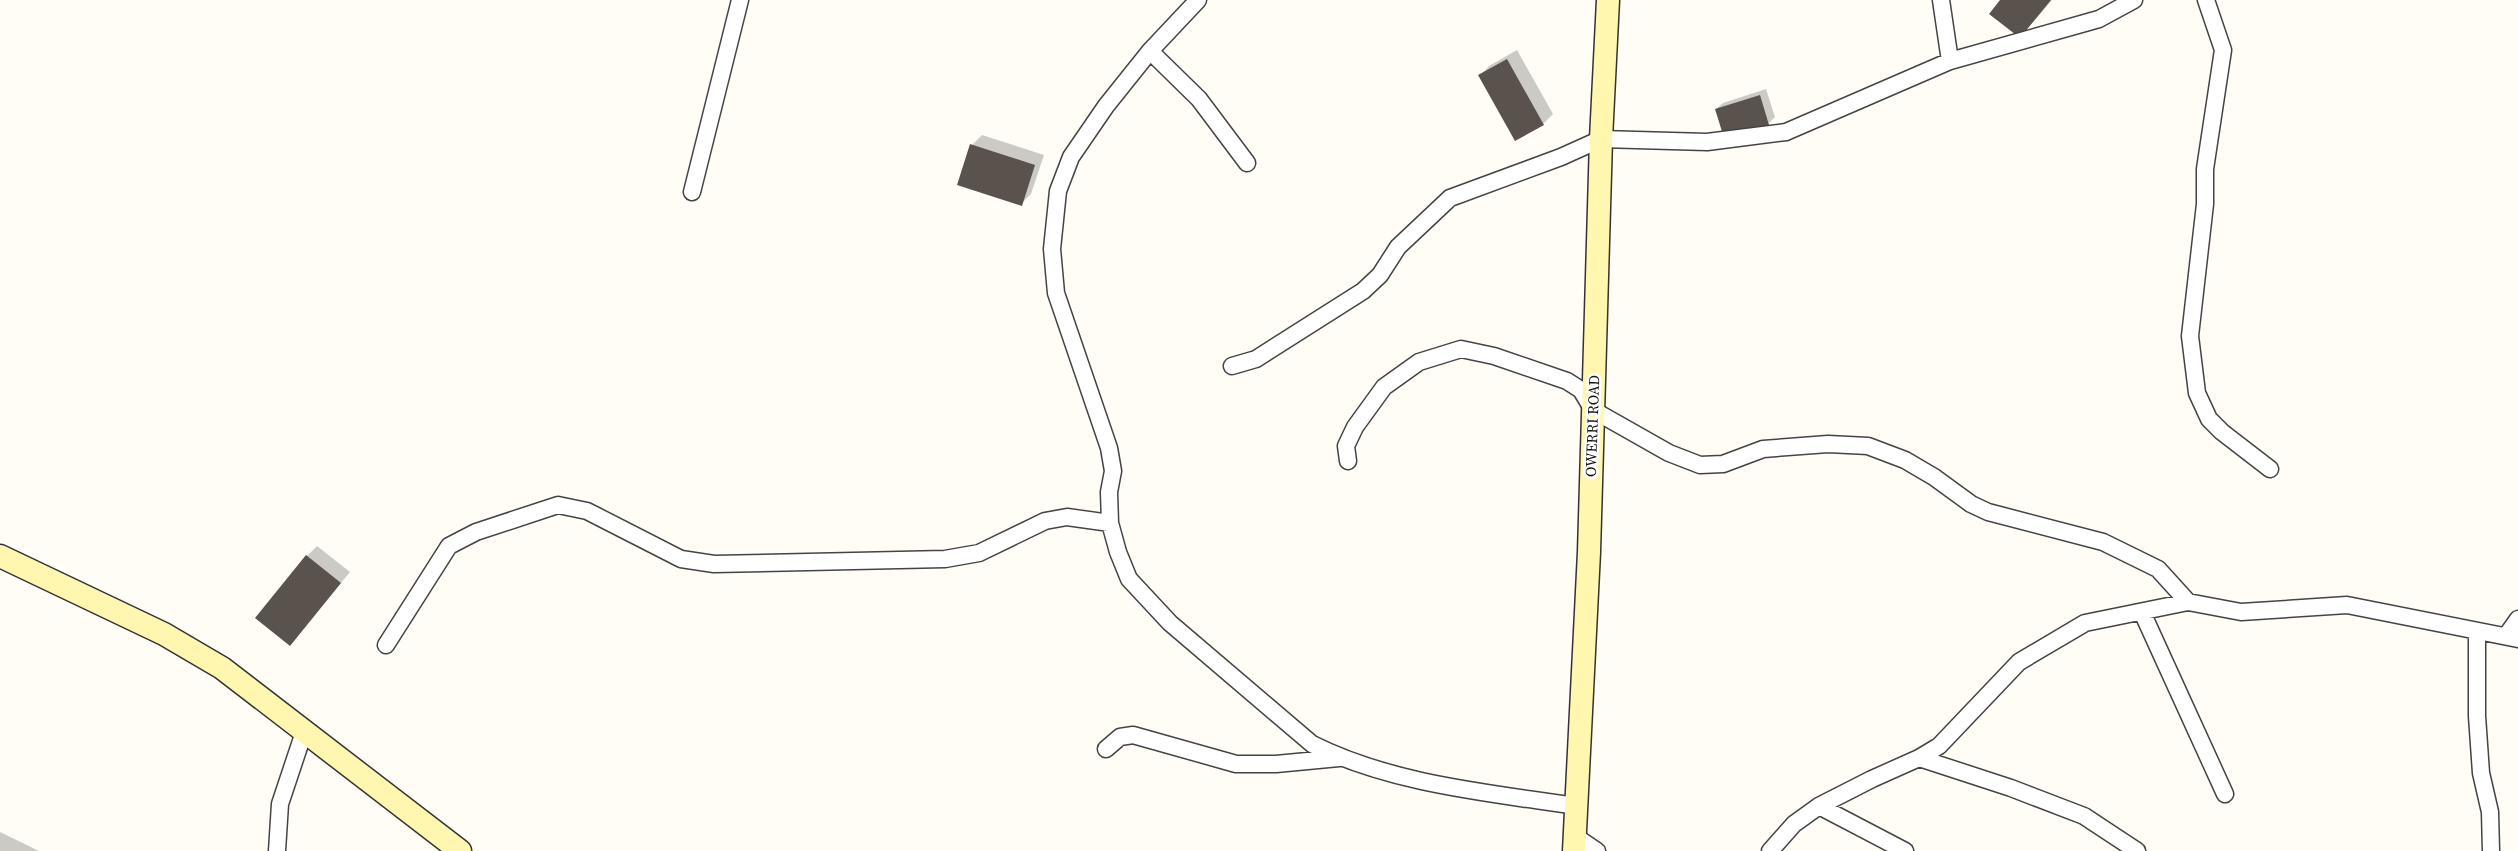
<svg xmlns="http://www.w3.org/2000/svg" width="2518" height="851" font-family="'Source Serif 4',serif">
<style>
.shadow{fill:#0003}
.building{fill:#5a524d}
.lines{fill:none;stroke-linecap:round;stroke-linejoin:round}
.street-casing{stroke:#444;stroke-width:19}
.secondary-casing{stroke:#333;stroke-width:25}
.street{stroke:#fff;stroke-width:16}
.secondary{stroke:#fff6b0;stroke-width:22}
.labels{text-anchor:middle;dominant-baseline:central;stroke-width:5;stroke-linejoin:round;paint-order:stroke}
.street-label{font-size:15px;fill:#111;stroke:#fff}
</style>
<rect width="100%" height="100%" fill="#fffdf5"/>
<path class="shadow" d="M2002 0H2052L2020 37Z
M1517 50 1553 114 1543 124 1480 76 1489 66Z
M1766 89 1775 117 1768 124 1716 109 1723 103Z
M982 135 1044 155 1031 194 1021 204 972 145Z
M317 546 350 572 290 644 307 556Z
M0 832 39 851H0Z"/>
<path class="building" d="M2000 0H2051L2020 38 1989 14Z
M1507 59 1544 125 1515 141 1478 75Z
M1760 95 1769 125 1724 138 1715 109Z
M970 144 1035 165 1022 206 957 185Z
M306 555 341 583 290 646 255 618Z"/>
<g class="lines">
<g class="street-casing">
<path id="street" d="M1198 0 1150 51 1106 106 1071 157 1058 191 1052 249 1056 293 1109 448 1113 471 1109 492 1110 523 1118 552 1129 579 1170 623 1312 744C1391 784 1490 793 1576 806
M1941 0 1950 61
M2206 0 2223 50 2205 169V204L2190 336 2197 393 2209 419 2222 432 2270 469
M1150 51 1199 99 1247 163
M692 192 740 0
M1232 366 1256 359 1363 291 1380 275 1398 247 1450 198 1561 157 1601 139 1707 142 1786 132 1950 61 2099 19 2134 0
M1348 461 1346 446 1355 427 1384 387 1419 362 1461 349 1494 356 1567 381 1581 390 1593 410 1669 453 1700 465 1723 464 1763 449 1828 444 1868 446 1905 460 1934 477 1971 504 1988 512 2103 542 2158 569 2188 602
M2142 612 2225 794
M2477 631V716L2481 773 2490 812 2491 851
M2506 636 2518 619
M386 645 449 546 476 532 558 505 587 511 681 559 714 564 945 559 979 553 1045 521 1067 517 1110 523
M1106 749 1120 737 1133 735 1236 764H1276L1339 758
M1919 758 2011 788 2084 816 2137 851
M1819 806 1905 851
M1575 836 1597 851
M277 851 280 804 304 732
M1770 851 1794 824 1819 806 1872 779 1919 758 1939 746 2019 662 2085 623 2188 602 2241 612 2347 605 2518 639"/>
</g>
<g class="secondary-casing">
<path id="secondary" d="M0 556 164 634 222 668 460 851
M1574 851 1589 552 1601 139 1608 0"/>
</g>
<use href="#street" class="street"/>
<use href="#secondary" class="secondary"/>
</g>
<g class="labels">
<g class="street-label">
<text transform="translate(1592 426) rotate(-88)">OWERRI ROAD</text>
</g>
</g>
</svg>
